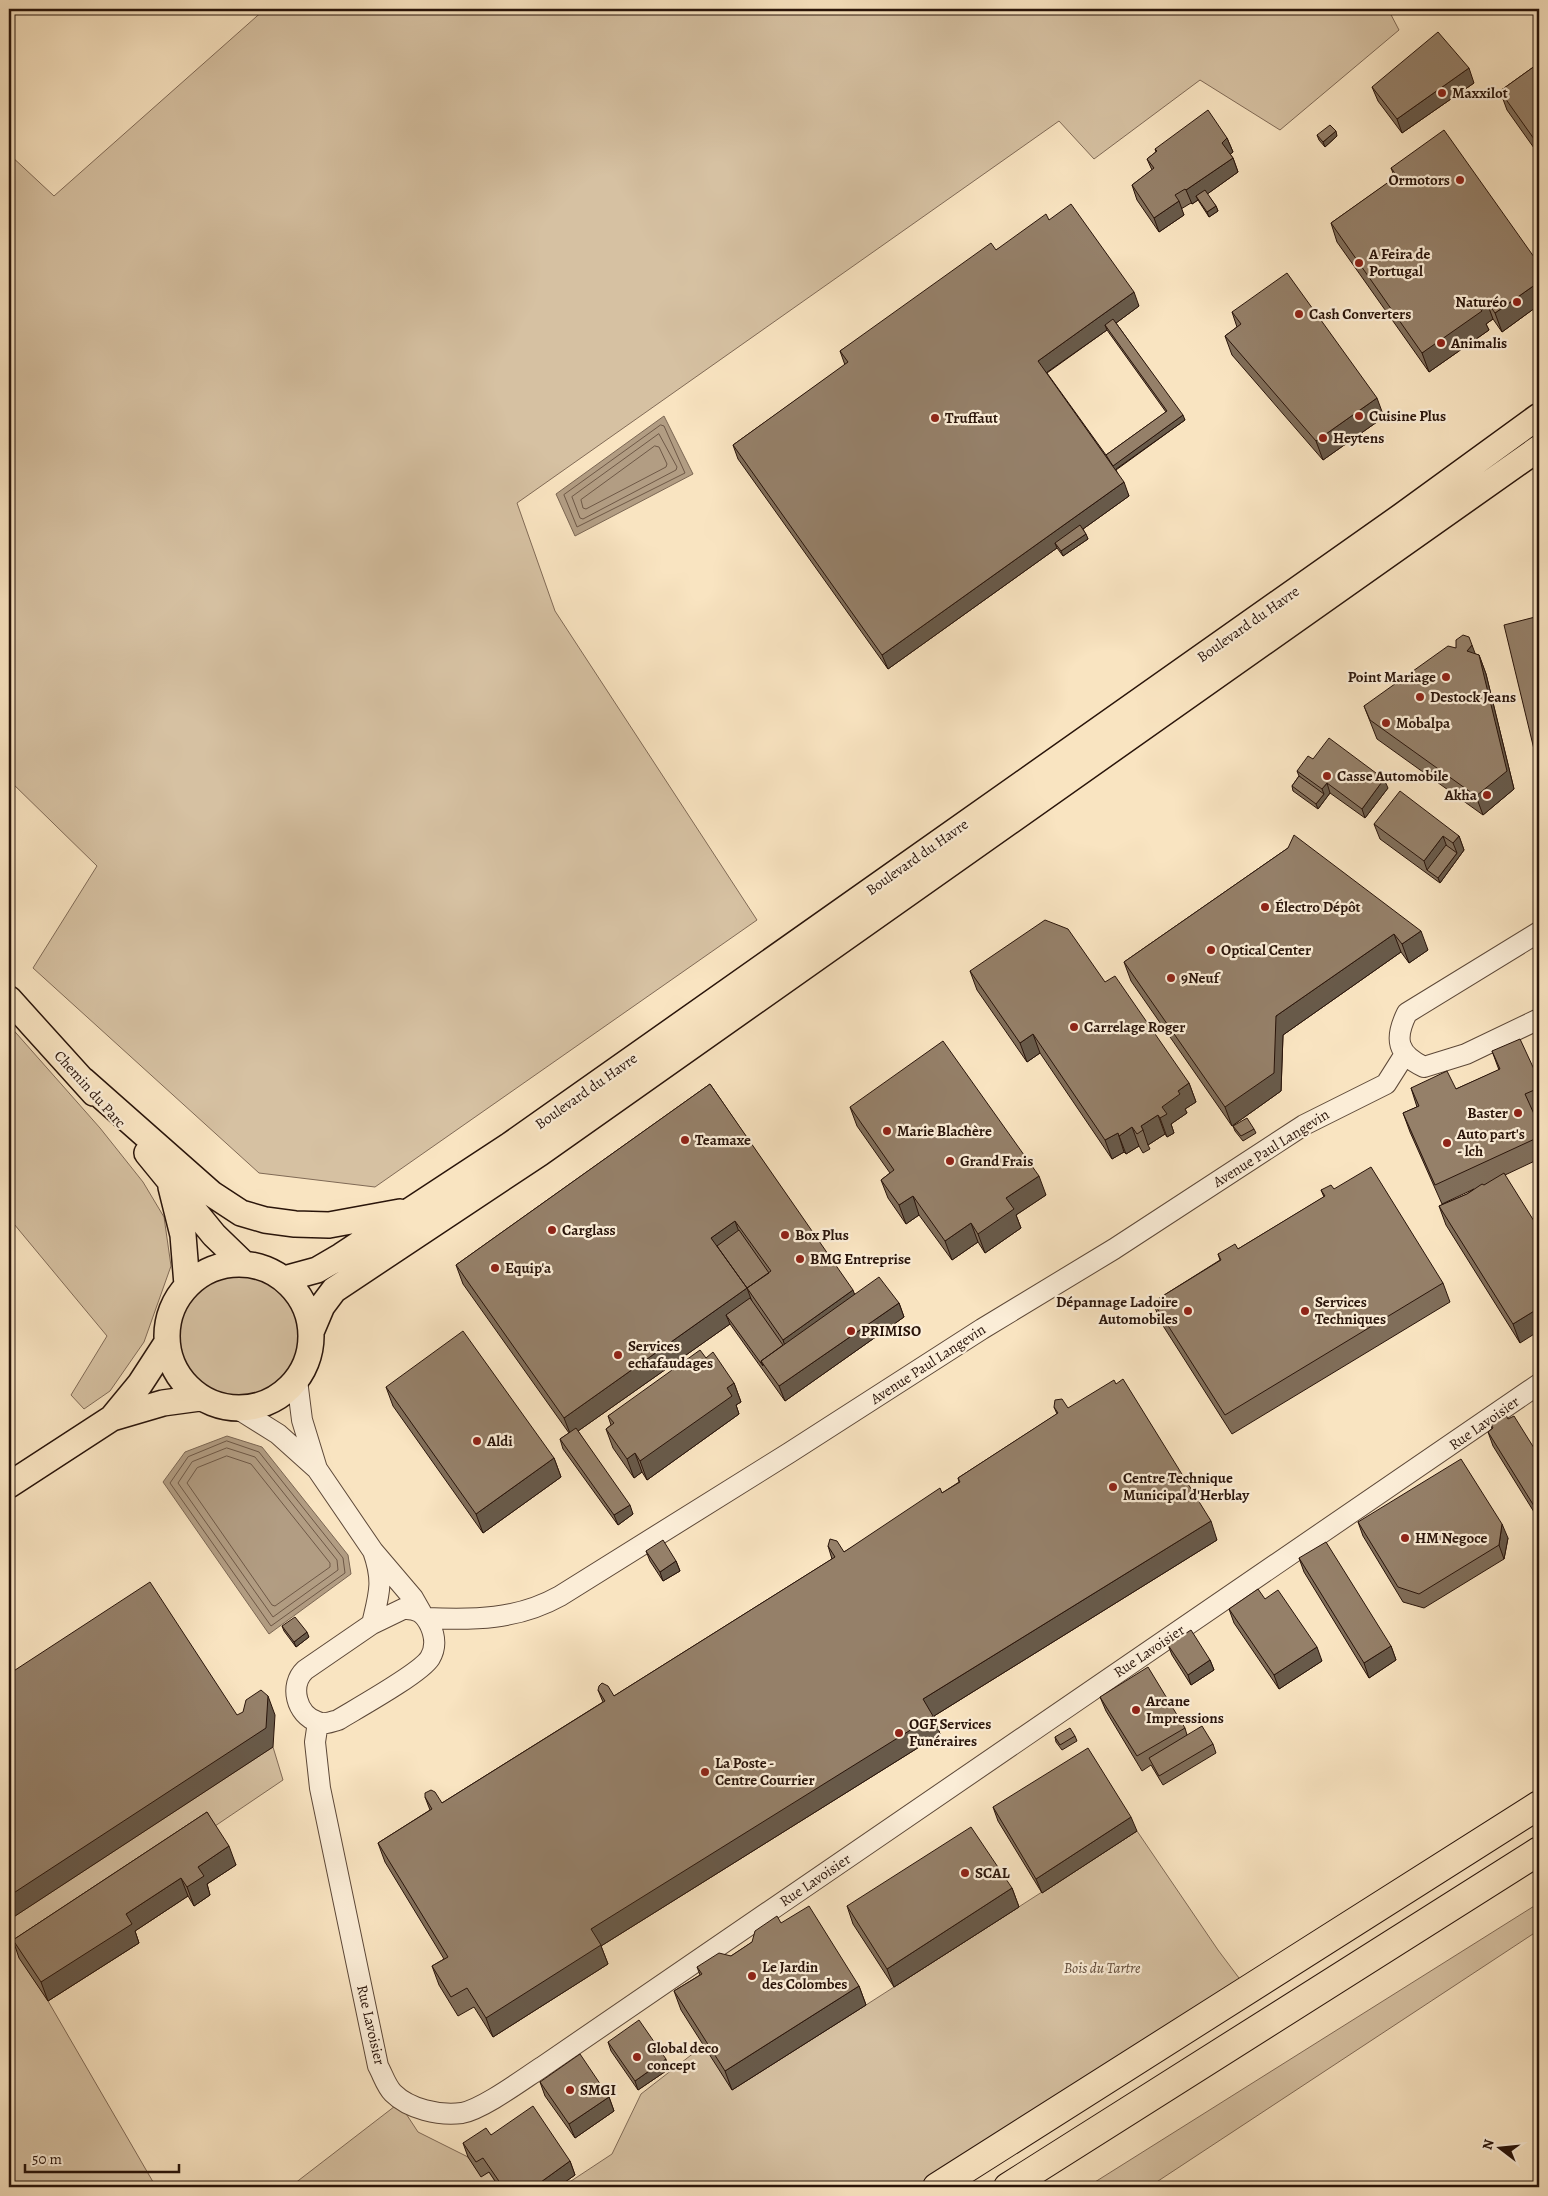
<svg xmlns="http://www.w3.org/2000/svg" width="1548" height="2196" font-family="Alegreya,serif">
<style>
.green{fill:#d6c1a2;stroke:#806a56}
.water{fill:#b29d83;stroke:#7b6653}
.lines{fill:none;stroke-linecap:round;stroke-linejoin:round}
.shore{stroke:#6e5846;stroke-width:1}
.minor-casing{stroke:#5d4838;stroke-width:22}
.major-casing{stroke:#29140a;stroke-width:28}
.highway-casing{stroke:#29140a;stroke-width:30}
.minor{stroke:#fbedd7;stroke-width:20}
.major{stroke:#f9e4c1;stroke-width:25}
.highway{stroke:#f9e4c1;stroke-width:28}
.wall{fill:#806e5a;stroke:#29140a;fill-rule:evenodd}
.shaded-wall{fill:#685a4a;stroke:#29140a}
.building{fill:#958069;stroke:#29140a;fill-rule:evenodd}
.poi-dot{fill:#8f2418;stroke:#fbedd7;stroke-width:2}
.labels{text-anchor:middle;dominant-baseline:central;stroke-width:4.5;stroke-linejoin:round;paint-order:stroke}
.poi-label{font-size:15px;font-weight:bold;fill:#29140a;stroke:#fbedd7;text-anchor:start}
.street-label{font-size:15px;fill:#29140a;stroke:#fbedd7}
.park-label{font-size:15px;font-style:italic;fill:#5d4838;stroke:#fbedd7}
</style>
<rect width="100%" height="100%" fill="#f9e4c1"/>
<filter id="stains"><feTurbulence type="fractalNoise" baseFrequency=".004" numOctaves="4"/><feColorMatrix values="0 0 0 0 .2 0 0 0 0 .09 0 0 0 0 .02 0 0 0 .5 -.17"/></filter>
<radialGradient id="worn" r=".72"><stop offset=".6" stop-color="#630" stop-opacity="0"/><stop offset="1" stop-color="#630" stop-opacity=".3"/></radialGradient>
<path class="green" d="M265 9H1388L1399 30 1280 130 1200 80 1094 159 1059 121 517 503 555 611 757 920 375 1187 259 1173 33 968 97 866 9 780V154L54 196Z
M9 1025 100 1128 143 1182 164 1217 171 1266 144 1342 110 1391 84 1409 71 1395 107 1336 9 1218Z
M179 1336a60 60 0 1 1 120 0a60 60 0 1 1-120 0Z
M273 1747 283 1780 20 1958 48 2001 156 2187H9V1920Z
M1137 1831 1218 1950 1248 1990 937 2187H562L612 2154 641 2094 704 2045 866 2005Z
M1539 1903V1930L1149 2187H1087Z
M399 2103 418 2132 468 2157 481 2176 489 2172 499 2187H290Z"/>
<path class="water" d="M664 416 693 474 575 536 556 494Z
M227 1436 262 1447 348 1555 351 1574 269 1634 163 1482 185 1452Z"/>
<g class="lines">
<path class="shore" d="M661 425 664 426 685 473 577 527 564 495Z
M659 434 677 467 676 470 583 519 580 518 572 497Z
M655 446 659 447 667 464 666 467 586 509 583 508 581 500Z
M227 1441 259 1452 343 1558 345 1573 271 1626 170 1483 188 1457Z
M227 1448 255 1457 337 1560 338 1570 273 1617 178 1483 192 1462Z
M227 1456 251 1464 330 1563V1567L275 1606 272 1605 187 1483 197 1468Z"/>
<g class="minor-casing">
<path id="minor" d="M1539 932 1407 1013C1394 1039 1397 1054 1424 1067L1466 1054 1539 1019
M238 1409 278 1434 317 1469 302 1420 297 1380
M317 1469 373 1551
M403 1609C417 1608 424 1613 430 1625 435 1636 436 1648 430 1658 421 1673 356 1709 338 1720 331 1722 325 1725 318 1722 296 1715 289 1685 305 1670L372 1624Z
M426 1618C474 1620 517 1620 560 1596L789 1453 982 1329 1114 1249 1304 1125 1386 1084 1405 1054
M372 1624C379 1594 384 1582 373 1551L413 1598 421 1612
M318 1722 315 1742 320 1788 378 2066C383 2075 386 2086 393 2093 409 2109 439 2116 462 2113 483 2109 522 2080 542 2067L1539 1384"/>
</g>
<g class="major-casing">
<path id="major" d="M9 999 94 1093
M83 1080 212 1194 241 1213 265 1220 295 1224 329 1225 400 1212
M147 1153 214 1235 244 1264
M171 1187 183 1235 187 1285
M167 1336a72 72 0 1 1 144 0a72 72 0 1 1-144 0Z
M284 1279 317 1270 341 1256 510 1145 1403 515 1539 416
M311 1332 322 1306 334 1290 540 1153 1539 448
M112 1418 140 1384 166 1344
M9 1485 112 1418 163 1403 200 1398"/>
</g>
<g class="highway-casing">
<path id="highway" d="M937 2187 1539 1805
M1008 2187 1539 1851"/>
</g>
<use href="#minor" class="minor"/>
<use href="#major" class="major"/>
<use href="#highway" class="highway"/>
</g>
<path class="wall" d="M1539 63V155L1507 110 1500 91Z
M1474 83 1402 133 1378 101 1372 87Z
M1317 135 1337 136 1325 147 1319 140Z
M1227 138 1233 152 1230 154 1233 158 1238 172 1207 194 1216 206 1218 211 1209 217 1198 200 1192 204 1191 203 1181 209 1184 215 1159 232 1137 200 1132 185 1152 170 1147 159 1156 152 1155 149Z
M1391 168 1539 264V305L1502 332 1493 319 1486 324 1489 330 1429 372 1337 242 1331 223 1395 178Z
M1049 220 1139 306 1116 323 1185 420 1116 470 1129 496 1083 529 1088 539 1063 556 1057 548 888 669 738 459 733 445 845 365 840 351 996 250ZM1107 330 1166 412 1106 455 1047 373Z
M1232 312 1384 417 1323 460 1232 355 1225 336 1237 327Z
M1475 654 1479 655 1486 674 1514 789 1483 815 1377 739 1364 706Z
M1313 759 1388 788 1365 818 1330 793 1318 809 1293 791 1292 786 1299 776 1297 771Z
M1374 824 1459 836 1464 850 1440 883 1380 839Z
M1288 848 1428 950 1409 963 1401 952 1283 1035 1281 1091 1232 1126 1131 981 1124 962Z
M970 971 1105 982 1189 1083 1196 1102 1185 1109 1187 1113 1171 1124 1174 1133 1167 1137 1165 1134 1148 1145 1150 1149 1143 1153 1139 1146 1126 1154 1124 1152 1112 1159 1040 1053 1027 1062 977 990Z
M1492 1051 1539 1080V1110L1534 1113 1539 1125V1159L1505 1175 1520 1343 1446 1225 1439 1206 1467 1194 1474 1189 1442 1204 1410 1132 1403 1113 1417 1107 1411 1088 1456 1089 1499 1070Z
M710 1084 854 1294 899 1303 904 1317 785 1401 730 1324 578 1431 633 1514 618 1525 563 1449 560 1439 569 1433 463 1284 456 1265Z
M850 1107 1046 1195 1016 1215 1021 1228 985 1253 978 1242 952 1260 919 1215 906 1224 888 1198 881 1180 890 1173 857 1126Z
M1233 1126 1254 1129 1256 1133 1243 1141 1235 1131Z
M1334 1189 1443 1283 1450 1302 1232 1434 1160 1321 1153 1302 1220 1260 1218 1254 1238 1249 1324 1197 1321 1190Z
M706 1358 734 1383 741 1402 736 1405 739 1414 647 1480 642 1472 634 1478 613 1448 606 1429 611 1425 608 1416Z
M386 1387 554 1458 561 1477 483 1533 393 1406Z
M1054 1407 1068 1408 1217 1540 934 1716 940 1734 601 1946 608 1964 493 2037 474 2007 458 2016 439 1985 432 1966 444 1959 385 1862 378 1843 430 1810 425 1797 442 1803 603 1702 598 1690 614 1696 832 1559 828 1546 844 1552 942 1493 959 1482 958 1478 1057 1414Z
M1508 1419 1539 1456V1520L1493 1446 1488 1432 1492 1429 1490 1422Z
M1358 1522 1508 1538 1504 1559 1424 1608 1403 1602 1363 1536Z
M646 1551 676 1561 680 1571 663 1581 650 1561Z
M1299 1558 1391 1646 1396 1660 1369 1678 1304 1572Z
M1265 1599 1322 1661 1279 1689 1234 1623 1229 1609Z
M282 1626 309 1637 296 1647 284 1631Z
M1168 1645 1210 1660 1214 1670 1191 1685 1172 1655Z
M1100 1697 1185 1728 1187 1735 1213 1744 1216 1753 1163 1785 1151 1765 1142 1771 1106 1711Z
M1075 1736 1077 1741 1062 1750 1056 1742 1055 1737Z
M993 1807 1137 1831 1042 1893 998 1821Z
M207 1812 236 1865 207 1884 210 1895 194 1906 188 1896 135 1931 139 1943 48 2001 19 1958 13 1940Z
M1012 1888 1019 1907 894 1987 853 1924 847 1906Z
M781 1923 859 1986 866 2005 732 2090 681 2010 674 1991 700 1975 697 1967 731 1956Z
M608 2042 669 2069 638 2090 611 2051Z
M540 2082 609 2097 614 2111 575 2138 545 2096Z
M491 2135 570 2161 575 2175 558 2187H499L489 2172 481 2177 468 2157 463 2143Z"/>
<path class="shaded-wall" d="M1412 9H1419L1414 12Z
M1469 68 1474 83 1402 133 1397 119Z
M1336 131 1337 136 1325 147 1323 142Z
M1227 138 1233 152 1227 157 1222 143Z
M1233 158 1238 172 1199 200 1196 196 1198 200 1192 204 1186 190Z
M1179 201 1184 215 1159 232 1154 218Z
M1216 206 1218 211 1209 217 1207 212Z
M1539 282V305L1502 332 1495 313Z
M1134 292 1139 306 1108 329 1105 325 1107 330 1043 375 1038 361Z
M1486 300 1493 319 1486 324 1489 330 1429 372 1422 353 1478 306Z
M1377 398 1384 417 1323 460 1316 441Z
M1183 415 1185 420 1112 472 1111 467Z
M1124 482 1129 496 1058 547 1055 543 1057 548 888 669 882 655Z
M1086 534 1088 539 1063 556 1061 551Z
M1472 645 1479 664 1467 651Z
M1479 655 1486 674 1514 789 1483 815 1476 796Z
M1384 779 1388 788 1365 818 1362 809Z
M1327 783 1330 793 1318 809 1316 804 1324 794 1322 789Z
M1443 836 1448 850 1427 870 1424 861Z
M1459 836 1464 850 1440 883 1438 878 1457 853 1453 843Z
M1421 931 1428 950 1409 963 1402 944Z
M1394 934 1401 952 1283 1035 1281 1091 1232 1126 1225 1107 1276 1016Z
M1033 1034 1040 1053 1027 1062 1020 1043Z
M1189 1083 1196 1102 1185 1109 1187 1113 1171 1124 1174 1133 1167 1137 1160 1118 1162 1107 1178 1091Z
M1158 1115 1165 1134 1148 1145 1143 1130 1141 1126Z
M1132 1127 1139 1146 1126 1154 1119 1136Z
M1118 1133 1124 1152 1112 1159 1105 1140Z
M1039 1176 1046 1195 1016 1215 1021 1228 985 1253 978 1234 1006 1198Z
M913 1196 919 1215 906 1224 899 1205Z
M735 1221 742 1240 720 1256 711 1238Z
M971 1223 978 1242 952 1260 945 1241Z
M747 1288 754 1307 726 1315 730 1324 571 1436 564 1418Z
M853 1290 860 1309 786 1349 783 1340Z
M899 1303 904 1317 785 1401 779 1386Z
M1539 1308V1331L1520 1343 1513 1324Z
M734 1383 741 1402 736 1405 739 1414 647 1480 640 1461 727 1388Z
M635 1453 642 1472 634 1478 627 1459Z
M554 1458 561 1477 483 1533 476 1514Z
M630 1505 633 1514 618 1525 614 1515Z
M1211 1521 1217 1540 934 1716 940 1734 601 1946 608 1964 493 2037 486 2018 591 1929 923 1699Z
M1502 1524 1508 1538 1504 1559 1499 1545Z
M676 1561 680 1571 663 1581 660 1572Z
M307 1632 309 1637 296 1647 294 1642Z
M1391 1646 1396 1660 1369 1678 1364 1663Z
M1317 1647 1322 1661 1279 1689 1274 1675Z
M1210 1660 1214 1670 1191 1685 1188 1675Z
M268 1696 275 1715 273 1747 9 1920V1896Z
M1131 1817 1137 1831 1042 1893 1036 1879Z
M229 1846 236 1865 207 1884 210 1895 194 1906 187 1887 198 1867Z
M181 1878 188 1896 135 1931 139 1943 48 2001 41 1982 126 1914Z
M1012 1888 1019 1907 894 1987 887 1969Z
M859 1986 866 2005 732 2090 725 2071Z
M666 2059 669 2069 638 2090 635 2081Z
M609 2097 614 2111 575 2138 569 2124Z
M570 2161 575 2175 558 2187H534Z"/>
<path class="building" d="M1438 32 1469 68 1397 119 1372 87Z
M1539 63V146L1500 91Z
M1208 110 1227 138 1222 143 1233 158 1186 190 1185 189 1175 195 1179 201 1154 218 1132 185 1154 168 1147 159 1157 151 1155 149Z
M1330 125 1336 131 1323 142 1317 135Z
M1444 130 1539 264V282L1495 313 1486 300 1478 306 1482 311 1422 353 1331 223 1397 176 1391 168Z
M1205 190 1216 206 1207 212 1196 196Z
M1071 204 1134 292 1038 361 1124 482 882 655 733 445 848 362 840 351 991 243 996 250 1046 214 1049 220Z
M1287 273 1377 398 1316 441 1225 336 1241 324 1232 312Z
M1113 319 1183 415 1113 466 1106 455 1167 411 1105 325Z
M1080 525 1086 534 1061 551 1055 543Z
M1539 616V770L1504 625Z
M1463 635 1469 637 1472 645 1467 651 1479 655 1507 771 1476 796 1370 720 1364 706 1448 646 1456 648V640Z
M1329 738 1384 779 1362 809 1327 783 1322 789 1297 771 1308 756 1313 759Z
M1299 776 1324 794 1316 804 1292 786Z
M1400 791 1459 836 1453 843 1443 836 1424 861 1374 824Z
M1294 835 1421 931 1402 944 1394 934 1276 1016 1274 1073 1225 1107 1124 962 1288 848Z
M1446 845 1457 853 1438 878 1427 870Z
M1045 920 1068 929 1105 982 1115 976 1189 1083 1178 1091 1180 1094 1162 1107 1167 1114 1160 1118 1158 1115 1141 1126 1143 1130 1137 1134 1132 1127 1119 1136 1118 1133 1105 1140 1033 1034 1020 1043 970 971Z
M1520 1039 1539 1080V1088L1525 1094 1539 1125V1137L1435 1185 1403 1113 1419 1106 1411 1088 1447 1071 1456 1089 1500 1069 1492 1051Z
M943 1041 1039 1176 1006 1198 1014 1209 978 1234 971 1223 945 1241 913 1196 899 1205 881 1180 894 1170 850 1107Z
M710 1084 853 1290 783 1340 747 1288 564 1418 456 1265ZM735 1221 771 1271 747 1288 711 1238Z
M1247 1118 1254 1129 1241 1136 1233 1126Z
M1371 1167 1443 1283 1225 1415 1153 1302 1221 1260 1218 1254 1235 1244 1238 1249 1325 1196 1321 1190 1331 1185 1334 1189Z
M1504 1173 1539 1229V1308L1513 1324 1439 1206 1467 1194 1482 1184 1484 1185Z
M739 1230 769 1273 747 1288 717 1246Z
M879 1277 899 1303 779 1386 761 1361Z
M750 1298 783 1345 761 1361 763 1366 726 1315Z
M463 1331 554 1458 476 1514 386 1387Z
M700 1350 706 1358 713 1352 734 1383 727 1388 732 1396 640 1461 635 1453 627 1459 606 1429 614 1423 608 1416Z
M1123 1379 1211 1521 923 1699 933 1716 591 1929 601 1945 486 2018 467 1988 451 1997 432 1966 448 1957 378 1843 432 1809 425 1797V1793L431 1790 435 1792 442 1803 605 1701 598 1690 599 1686 602 1683 608 1686 614 1696 835 1557 828 1546 830 1539 837 1541 844 1552 940 1488 942 1493 960 1482 958 1478 1058 1413 1054 1407 1055 1400 1062 1399 1068 1408 1114 1380 1116 1384Z
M1505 1413 1508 1419 1514 1416 1539 1456V1514L1488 1432 1493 1428 1490 1422Z
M576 1428 630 1505 614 1515 560 1439Z
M1461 1459 1502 1524 1499 1545 1419 1594 1398 1587 1358 1522Z
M663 1540 676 1561 660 1572 646 1551Z
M1326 1542 1391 1646 1364 1663 1299 1558Z
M150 1582 237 1715 243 1712 246 1700 261 1690 268 1696 266 1728 9 1896V1674Z
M1258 1589 1265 1599 1278 1590 1317 1647 1274 1675 1229 1609Z
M295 1617 307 1632 294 1642 282 1626Z
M1191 1630 1210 1660 1188 1675 1168 1645Z
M1148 1667 1185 1728 1137 1756 1100 1697Z
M1202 1726 1213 1744 1159 1776 1149 1758Z
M1070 1728 1075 1736 1060 1745 1055 1737Z
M1088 1748 1131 1817 1036 1879 993 1807Z
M207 1812 229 1846 198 1867 204 1876 187 1887 181 1878 126 1914 132 1924 41 1982 13 1940Z
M971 1827 1012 1888 887 1969 847 1906Z
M809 1906 859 1986 725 2071 674 1991 702 1974 697 1967 719 1953 731 1956 752 1942 755 1931 777 1916 781 1923Z
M639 2020 666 2059 635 2081 608 2042Z
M580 2054 609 2097 569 2124 540 2082Z
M533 2106 570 2161 534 2187H503L483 2158 476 2162 463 2143 486 2128 491 2135Z"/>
<g class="poi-dot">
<circle cx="1442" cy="93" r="5"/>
<circle cx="1460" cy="180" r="5"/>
<circle cx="1359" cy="263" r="5"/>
<circle cx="1517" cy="302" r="5"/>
<circle cx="1299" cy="314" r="5"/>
<circle cx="1441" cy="343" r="5"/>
<circle cx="1359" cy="416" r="5"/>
<circle cx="935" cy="418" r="5"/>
<circle cx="1323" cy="438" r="5"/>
<circle cx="1446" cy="677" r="5"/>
<circle cx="1420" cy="697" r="5"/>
<circle cx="1386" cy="723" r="5"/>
<circle cx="1327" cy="776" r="5"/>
<circle cx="1487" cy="795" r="5"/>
<circle cx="1265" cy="907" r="5"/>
<circle cx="1211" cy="950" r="5"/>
<circle cx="1171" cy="978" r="5"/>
<circle cx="1074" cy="1027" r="5"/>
<circle cx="1518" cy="1113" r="5"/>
<circle cx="887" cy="1131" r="5"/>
<circle cx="685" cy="1140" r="5"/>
<circle cx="1447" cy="1143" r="5"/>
<circle cx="950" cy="1161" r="5"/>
<circle cx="552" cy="1230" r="5"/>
<circle cx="785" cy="1235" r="5"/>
<circle cx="800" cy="1259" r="5"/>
<circle cx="495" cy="1268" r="5"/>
<circle cx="1188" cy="1311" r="5"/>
<circle cx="1305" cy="1311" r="5"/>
<circle cx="851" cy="1331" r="5"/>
<circle cx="618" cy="1355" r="5"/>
<circle cx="477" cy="1441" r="5"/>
<circle cx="1113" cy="1487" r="5"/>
<circle cx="1405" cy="1538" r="5"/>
<circle cx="1136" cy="1710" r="5"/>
<circle cx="899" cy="1733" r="5"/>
<circle cx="705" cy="1772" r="5"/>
<circle cx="965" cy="1873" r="5"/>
<circle cx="752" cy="1976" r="5"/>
<circle cx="637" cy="2057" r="5"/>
<circle cx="570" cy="2090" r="5"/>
</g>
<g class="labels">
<g class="poi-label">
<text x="1452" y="93">Maxxilot</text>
<text x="1450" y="180" text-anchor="end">Ormotors</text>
<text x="1369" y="254">A Feira de<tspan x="1369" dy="17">Portugal</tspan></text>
<text x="1507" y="302" text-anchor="end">Naturéo</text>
<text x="1309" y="314">Cash Converters</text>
<text x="1451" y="343">Animalis</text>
<text x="1369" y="416">Cuisine Plus</text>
<text x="945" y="418">Truffaut</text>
<text x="1333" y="438">Heytens</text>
<text x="1436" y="677" text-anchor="end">Point Mariage</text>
<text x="1430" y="697">Destock Jeans</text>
<text x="1396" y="723">Mobalpa</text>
<text x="1337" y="776">Casse Automobile</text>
<text x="1477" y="795" text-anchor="end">Akha</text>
<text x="1275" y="907">Électro Dépôt</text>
<text x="1221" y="950">Optical Center</text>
<text x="1181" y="978">9Neuf</text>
<text x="1084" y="1027">Carrelage Roger</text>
<text x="1508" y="1113" text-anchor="end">Baster</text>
<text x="897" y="1131">Marie Blachère</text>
<text x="1457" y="1134">Auto part's<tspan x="1457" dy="17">- lch</tspan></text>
<text x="695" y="1140">Teamaxe</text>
<text x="960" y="1161">Grand Frais</text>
<text x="562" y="1230">Carglass</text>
<text x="795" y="1235">Box Plus</text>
<text x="810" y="1259">BMG Entreprise</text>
<text x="505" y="1268">Equip'a</text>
<text x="1178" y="1302" text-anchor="end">Dépannage Ladoire<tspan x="1178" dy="17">Automobiles</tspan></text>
<text x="1315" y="1302">Services<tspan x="1315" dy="17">Techniques</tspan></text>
<text x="861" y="1331">PRIMISO</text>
<text x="628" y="1346">Services<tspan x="628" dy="17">echafaudages</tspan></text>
<text x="487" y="1441">Aldi</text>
<text x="1123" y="1478">Centre Technique<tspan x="1123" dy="17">Municipal d'Herblay</tspan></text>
<text x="1415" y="1538">HM Negoce</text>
<text x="1146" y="1701">Arcane<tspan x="1146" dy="17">Impressions</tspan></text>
<text x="909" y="1724">OGF Services<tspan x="909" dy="17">Funéraires</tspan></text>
<text x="715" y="1763">La Poste -<tspan x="715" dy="17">Centre Courrier</tspan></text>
<text x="975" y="1873">SCAL</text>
<text x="762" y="1967">Le Jardin<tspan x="762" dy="17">des Colombes</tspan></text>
<text x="647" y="2048">Global deco<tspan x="647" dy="17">concept</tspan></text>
<text x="580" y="2090">SMGI</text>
</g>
<g class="street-label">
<text transform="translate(1248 624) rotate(-35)">Boulevard du Havre</text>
<text transform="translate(917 857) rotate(-35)">Boulevard du Havre</text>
<text transform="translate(90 1089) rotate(48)">Chemin du Parc</text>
<text transform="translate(586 1091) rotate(-35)">Boulevard du Havre</text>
<text transform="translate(1271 1148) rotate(-32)">Avenue Paul Langevin</text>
<text transform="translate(928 1364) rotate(-33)">Avenue Paul Langevin</text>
<text transform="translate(1484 1423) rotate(-35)">Rue Lavoisier</text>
<text transform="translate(1149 1651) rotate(-34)">Rue Lavoisier</text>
<text transform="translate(815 1880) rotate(-34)">Rue Lavoisier</text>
<text transform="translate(371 2025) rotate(77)">Rue Lavoisier</text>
</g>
<g class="park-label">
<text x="1102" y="1968">Bois du Tartre</text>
</g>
</g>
<rect width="1548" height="2196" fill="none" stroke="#f9e4c1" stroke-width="30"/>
<rect x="10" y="10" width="1528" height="2176" fill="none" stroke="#29140a" stroke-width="2.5"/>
<rect x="15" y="15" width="1518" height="2166" fill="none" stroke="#29140a"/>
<g transform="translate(1500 2148) rotate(286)" stroke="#fbedd7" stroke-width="4" paint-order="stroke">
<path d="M0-4L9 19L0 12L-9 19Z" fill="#29140a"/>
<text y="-8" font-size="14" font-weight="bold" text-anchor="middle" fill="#29140a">N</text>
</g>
<path d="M25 2164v8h154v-8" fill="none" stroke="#29140a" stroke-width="2.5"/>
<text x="32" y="2164" font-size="15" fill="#29140a" stroke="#fbedd7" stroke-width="4" paint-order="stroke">50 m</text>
<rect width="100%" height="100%" filter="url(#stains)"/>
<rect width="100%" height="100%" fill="url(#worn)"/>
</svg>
